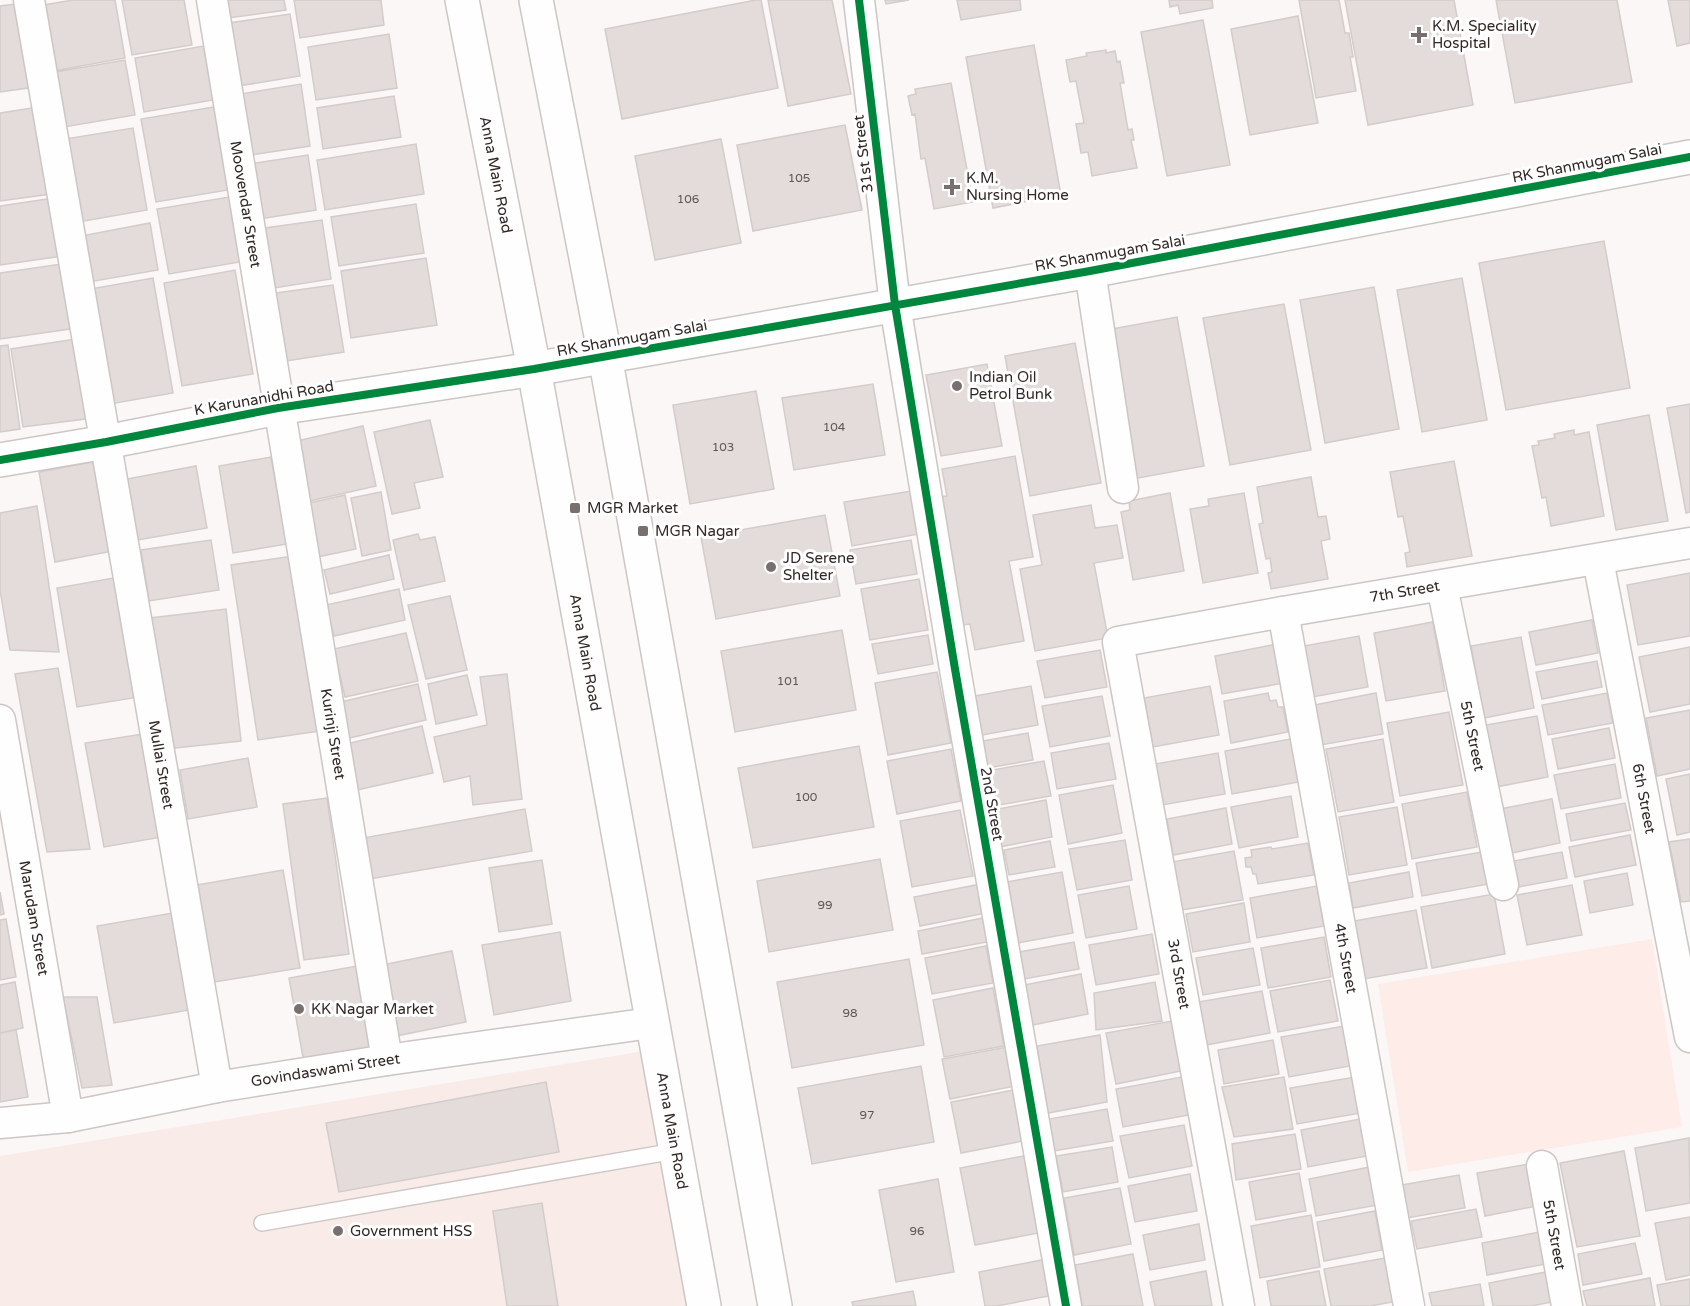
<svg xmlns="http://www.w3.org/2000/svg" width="1690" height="1306" font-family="'Varela Round',sans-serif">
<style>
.built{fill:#f9ebe8}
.green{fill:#fdece8}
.building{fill:#e3dcda;stroke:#d2ccca;stroke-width:1.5}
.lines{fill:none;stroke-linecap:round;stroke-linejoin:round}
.service-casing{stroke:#ccc6c4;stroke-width:18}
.minor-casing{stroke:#ccc6c4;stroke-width:33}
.tertiary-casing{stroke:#ccc6c4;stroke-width:36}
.secondary-casing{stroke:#ccc6c4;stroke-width:36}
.service{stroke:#fefefe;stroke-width:15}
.minor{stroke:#fefefe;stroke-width:30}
.tertiary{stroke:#fefefe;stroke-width:33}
.secondary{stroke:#fefefe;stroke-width:33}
.cycleway-casing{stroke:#fff;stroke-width:11}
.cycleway{stroke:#00873e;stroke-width:8}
.poi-dot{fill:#78706e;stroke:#fff;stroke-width:2}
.labels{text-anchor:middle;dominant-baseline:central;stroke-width:6;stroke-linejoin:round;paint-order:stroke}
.number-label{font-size:12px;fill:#5e5553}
.poi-label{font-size:15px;fill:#312725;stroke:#fff;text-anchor:start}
.street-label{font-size:15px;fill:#312725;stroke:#fff}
</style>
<rect width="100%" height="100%" fill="#fbf7f6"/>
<path class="built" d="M644 1051 689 1306H0V1156Z"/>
<path class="green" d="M1652 939 1682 1127 1408 1172 1378 984Z"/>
<path class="building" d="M73 0H115L125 58 54 71 43 5Z
M122 0H184L192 45 132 55Z
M225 0H284L286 10 228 18Z
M294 0H381L384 25 300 38Z
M756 0H761L778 88 622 119 605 29Z
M768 0H832L851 94 788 106Z
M885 0H909L886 4Z
M957 0H1020L1021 10 961 20Z
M1169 0H1212L1213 8 1180 14 1178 5 1170 7Z
M1299 0H1339L1345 33H1349L1353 57H1350L1356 91 1316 98Z
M1345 0H1454L1473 105 1368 125Z
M1496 0H1617L1632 82 1515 103Z
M1668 0H1690V43L1677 46Z
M23 3 35 87 0 92V6Z
M290 14 300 76 232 87 222 24Z
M1298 16 1318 123 1250 135 1231 29Z
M1203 20 1230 165 1167 176 1141 32Z
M389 34 397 88 316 100 308 47Z
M209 45 219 99 144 112 135 58Z
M1034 45 1061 195 993 208 966 57Z
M1106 50V53L1115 51 1117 62 1120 61 1124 83H1120L1128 130 1132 129 1134 140H1131L1137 168 1092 176 1088 152 1081 153 1076 124 1084 123 1076 81 1070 82 1066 60 1087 56 1086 53Z
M125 60 135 115 64 127 55 72Z
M951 83 973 202 934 209 925 158 921 159 915 114 912 115 908 96 916 94 915 89Z
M301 84 310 146 244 156 235 95Z
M394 96 401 137 323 149 317 108Z
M225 105 240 188 156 202 141 119Z
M38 107 51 194 0 201V113Z
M845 125 862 210 753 231 737 145Z
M133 128 147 210 79 222 65 139Z
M721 139 741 243 655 260 635 156Z
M416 144 424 194 325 210 317 160Z
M308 155 316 210 252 220 243 165Z
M60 197 69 255 0 265V206Z
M229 197 240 262 169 274 157 209Z
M416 204 424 253 339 266 331 217Z
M322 220 331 279 268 289 258 229Z
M150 223 158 270 89 282 81 236Z
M1604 241 1630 388 1506 410 1479 263Z
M426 258 437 325 351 338 341 271Z
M68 263 77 328 0 339V273Z
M235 270 253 374 182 386 164 283Z
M153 278 173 393 110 404 90 289Z
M1462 278 1487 420 1422 432 1397 290Z
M333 285 344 352 273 363 262 295Z
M1374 287 1399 429 1325 443 1300 300Z
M1284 304 1311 450 1230 465 1203 318Z
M1177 317 1204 466 1133 479 1106 330Z
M82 338 93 418 23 427 11 349Z
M1075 343 1101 483 1030 496 1005 356Z
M8 345 20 429 0 432V346Z
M987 364 1002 446 941 456 926 375Z
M873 384 885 455 794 470 782 398Z
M756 391 774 489 690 504 673 405Z
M1690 404V512L1686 513 1667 408Z
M1649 415 1668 521 1616 530 1597 425Z
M430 420 443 477 414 483 420 508 392 514 374 432Z
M363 426 376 486 305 502 292 442Z
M1574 430V435L1589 432 1604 516 1551 526 1546 497 1542 498 1532 446 1539 445 1538 441 1555 438 1554 434Z
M1015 456 1033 557 1009 561 1024 641 975 650 970 624 962 625 938 497 947 496 942 469Z
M271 457 287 544 233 553 219 466Z
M97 461 113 551 55 562 39 472Z
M1454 461 1472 556 1407 567 1405 553 1410 552 1403 516 1398 517 1390 472Z
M196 466 207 528 138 540 127 479Z
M1311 477 1318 517 1326 516 1330 539 1321 541 1328 579 1271 589 1268 573 1272 572 1270 558 1266 559 1259 524 1263 523 1257 487Z
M911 491 919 534 852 546 844 502Z
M381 492 391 550 362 556 351 498Z
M1170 493 1184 571 1133 580 1121 512 1130 510 1129 501Z
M1244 493 1258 573 1203 583 1190 509 1209 506 1208 499Z
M345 495 356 549 317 557 305 504Z
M1091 505 1095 528 1117 525 1123 558 1094 563 1108 638 1035 651 1020 569 1042 565 1033 515Z
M37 506 59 652 10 650 0 590V513Z
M825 515 840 596 716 619 701 537Z
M418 534 420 540 435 537 445 581 404 590 393 540Z
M211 540 219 590 149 601 141 550Z
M911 540 917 574 856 584 850 550Z
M389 555 394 579 330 594 324 570Z
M293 556 319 731 258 740 231 565Z
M1690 573V636L1638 645 1627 585Z
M119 577 139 697 77 707 57 588Z
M919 579 928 630 870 640 861 589Z
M399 589 405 620 334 636 326 605Z
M450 596 467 670 426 679 408 605Z
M226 609 241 741 166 749 150 618Z
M1592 620 1598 653 1536 665 1529 632Z
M1433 622 1445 691 1386 701 1374 633Z
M842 630 856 710 735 732 721 651Z
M406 633 418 681 345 697 334 649Z
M928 635 933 664 878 674 872 644Z
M1359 636 1368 687 1307 698 1298 647Z
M1521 637 1534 708 1484 718 1471 646Z
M1277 644 1284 683 1222 694 1215 656Z
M1690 647V704L1650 712 1639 657Z
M1100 650 1107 687 1045 698 1037 661Z
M1597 661 1602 687 1542 699 1536 672Z
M58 668 90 849 47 852 15 674Z
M937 672 951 743 888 755 875 683Z
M507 674 522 799 473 805 470 776 444 782 434 737 487 725 480 677Z
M467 675 477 715 436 724 428 684Z
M418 684 426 720 345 739 336 703Z
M1031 686 1038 725 977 736 969 697Z
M1210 686 1219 735 1153 747 1144 698Z
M1268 693 1270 701 1276 700 1278 707H1283L1288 732 1231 743 1224 701Z
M1376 693 1383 734 1321 745 1314 705Z
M1607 693 1613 723 1548 735 1542 705Z
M1102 696 1110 736 1050 747 1042 706Z
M1690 710V769L1657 776 1646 718Z
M1449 712 1463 785 1400 796 1387 723Z
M1537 716 1548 777 1491 788 1480 726Z
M422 726 433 773 348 792 338 746Z
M1609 728 1615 758 1558 769 1552 739Z
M149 733 168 836 104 847 85 743Z
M1028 733 1033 760 982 769 977 742Z
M1296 738 1304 781 1232 794 1225 751Z
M1383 739 1394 802 1338 812 1326 749Z
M1109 743 1116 779 1057 789 1051 753Z
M859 746 874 827 753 848 738 768Z
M951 749 961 801 897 814 887 761Z
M1218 753 1225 794 1162 805 1155 764Z
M248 758 257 807 188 819 180 770Z
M1044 761 1051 796 993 806 987 771Z
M1615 764 1621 798 1561 809 1554 775Z
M1690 774V832L1677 835 1666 779Z
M1113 785 1122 833 1068 844 1059 795Z
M1467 792 1477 847 1412 859 1402 804Z
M1291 796 1298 837 1239 848 1231 807Z
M327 798 349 954 304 960 283 804Z
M1552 799 1560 843 1507 854 1499 809Z
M1046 800 1052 837 999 847 993 810Z
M1625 803 1631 830 1571 841 1566 814Z
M1397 807 1407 865 1349 875 1339 817Z
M1226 808 1232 844 1173 855 1167 819Z
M525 809 532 851 370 879 363 838Z
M960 810 973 876 912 887 900 821Z
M1630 835 1636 865 1575 877 1569 847Z
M1690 839V901L1681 902 1669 842Z
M1125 840 1132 880 1077 890 1069 849Z
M1050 841 1055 867 1009 875 1004 850Z
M1308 843 1314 875 1258 884 1256 874H1253L1251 867H1246L1245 858 1252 857 1251 850 1271 847 1272 849Z
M1234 851 1243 900 1182 910 1172 862Z
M1488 851 1494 883 1422 896 1416 863Z
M1562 852 1567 878 1518 887 1514 861Z
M880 859 893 930 769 952 757 881Z
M542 860 552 924 499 932 489 868Z
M283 870 300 968 202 984 185 887Z
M1062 872 1073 933 1012 944 1001 883Z
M1409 872 1413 897 1353 908 1349 883Z
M1627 873 1633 905 1590 913 1584 881Z
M981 884 986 913 920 926 914 897Z
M1572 885 1582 935 1527 945 1517 895Z
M1129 886 1137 929 1086 938 1078 895Z
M1317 886 1324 926 1257 938 1250 898Z
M0 892 4 914 0 915Z
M1494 894 1505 954 1432 968 1421 907Z
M1244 903 1250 942 1193 952 1186 914Z
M1416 910 1427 968 1358 980 1348 922Z
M178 912 195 1009 114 1023 97 926Z
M983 918 987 942 922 954 918 931Z
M6 919 16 977 0 980V920Z
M560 932 571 1001 494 1015 482 945Z
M1152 934 1159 974 1096 985 1089 945Z
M1324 937 1331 977 1268 988 1261 948Z
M1074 942 1079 969 1019 980 1014 953Z
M986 946 993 983 932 994 925 958Z
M1253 948 1260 985 1203 995 1196 958Z
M452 951 466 1022 391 1037 377 966Z
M909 959 924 1045 792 1068 777 982Z
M357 966 373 1057 305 1069 289 978Z
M1081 974 1088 1014 1027 1026 1019 986Z
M1330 980 1338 1021 1278 1032 1270 991Z
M15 982 23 1028 0 1033V985Z
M1155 982 1162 1021 1096 1030 1094 993Z
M993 988 1004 1046 944 1057 933 1000Z
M1262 991 1270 1033 1206 1045 1198 1002Z
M63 997H97L112 1085 82 1088Z
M1172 1021 1181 1071 1116 1084 1106 1033Z
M1344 1026 1350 1066 1289 1077 1281 1037Z
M16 1030 28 1097 0 1102V1033Z
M1100 1035 1107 1102 1048 1113 1037 1046Z
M1273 1040 1279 1074 1224 1084 1218 1050Z
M1007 1047 1015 1086 950 1099 942 1059Z
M921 1066 934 1142 812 1164 798 1088Z
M1182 1077 1189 1115 1123 1127 1116 1089Z
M1284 1077 1293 1129 1234 1137 1222 1087Z
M1355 1077 1361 1113 1297 1124 1290 1088Z
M546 1082 559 1152 339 1192 326 1123Z
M1014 1090 1023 1141 961 1153 951 1102Z
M1107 1109 1113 1141 1054 1151 1049 1119Z
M1360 1119 1367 1156 1308 1167 1301 1130Z
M1184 1125 1192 1166 1129 1178 1120 1136Z
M1295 1134 1301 1169 1236 1180 1232 1144Z
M1689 1138 1690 1203 1646 1211 1635 1148Z
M1112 1147 1118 1182 1063 1192 1056 1156Z
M1624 1151 1640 1236 1577 1247 1560 1163Z
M1034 1154 1049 1231 975 1245 960 1168Z
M1535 1163 1542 1205 1485 1216 1477 1173Z
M1370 1167 1378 1205 1316 1216 1309 1179Z
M1299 1173 1306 1211 1256 1220 1249 1182Z
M1190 1174 1197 1211 1135 1222 1128 1186Z
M1459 1175 1465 1208 1407 1218 1401 1185Z
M938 1179 954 1272 896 1282 879 1190Z
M1120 1188 1131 1244 1074 1255 1064 1198Z
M542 1203 558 1306H507L493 1211Z
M1476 1209 1482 1237 1417 1249 1411 1221Z
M1375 1211 1382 1250 1324 1261 1317 1222Z
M1311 1215 1320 1267 1260 1278 1251 1226Z
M1690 1217V1275L1666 1280 1655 1223Z
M1199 1224 1205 1260 1150 1270 1143 1235Z
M1540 1232 1546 1264 1487 1275 1482 1243Z
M1635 1243 1642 1274 1583 1285 1578 1254Z
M1133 1254 1143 1306H1082L1075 1265Z
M1390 1257 1398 1301 1370 1306H1331L1324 1269Z
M1052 1258 1059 1294 997 1306H985L979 1272Z
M1206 1271 1212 1306H1155L1150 1282Z
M1319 1271 1326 1306H1271L1267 1281Z
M1546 1272 1552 1302 1531 1306H1493L1489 1283Z
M1650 1278 1655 1306H1587L1583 1291Z
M1690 1279V1306H1661L1657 1285Z
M1480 1284 1484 1306H1432L1429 1293Z
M913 1291 916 1306H853L852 1302Z"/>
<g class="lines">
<g class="service-casing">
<path id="service" d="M262 1223 675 1151"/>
</g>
<g class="minor-casing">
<g id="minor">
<path id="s1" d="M29 0 217 1087"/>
<path id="s2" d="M212 0 387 1060"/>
<path d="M859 0 895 305 955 669 1066 1306"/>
<path d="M1090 271 1123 488"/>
<path id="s3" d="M1598 560 1690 1037"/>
<path id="s4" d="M1442 586 1503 885"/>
<path id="s5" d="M1283 612 1409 1306"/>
<path id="s6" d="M0 720 68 1117"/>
<path id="s7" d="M0 1123 68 1117 217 1087 387 1060 651 1023"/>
<path id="s8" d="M1542 1166 1567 1306"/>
<path id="s9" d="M1239 1306 1118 642 1283 612 1690 543"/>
</g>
</g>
<g class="tertiary-casing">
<path id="tertiary" d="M0 460 106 442 278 408 534 369 1090 271 1690 157"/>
</g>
<g class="secondary-casing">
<g id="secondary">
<path id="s10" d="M462 0 534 369 704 1306"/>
<path d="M536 0 605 356 775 1306"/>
</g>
</g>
<use href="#service" class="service"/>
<use href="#minor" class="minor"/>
<use href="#tertiary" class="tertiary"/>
<use href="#secondary" class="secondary"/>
<g class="cycleway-casing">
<path id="cycleway" d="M859 0 895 305 955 669 1066 1306
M0 460 106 442 278 408 534 369 1090 271 1690 157"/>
</g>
<use href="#cycleway" class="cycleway"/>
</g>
<g class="poi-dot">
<path d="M1416 26h6v6h6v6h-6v6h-6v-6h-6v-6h6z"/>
<path d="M949 178h6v6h6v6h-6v6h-6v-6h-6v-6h6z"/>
<circle cx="957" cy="386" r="6"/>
<rect x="569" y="502" width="12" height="12" rx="3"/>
<rect x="637" y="525" width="12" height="12" rx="3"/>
<circle cx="771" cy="567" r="6"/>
<circle cx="299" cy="1009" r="6"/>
<circle cx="338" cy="1231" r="6"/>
</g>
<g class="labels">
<g class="number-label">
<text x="799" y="178">105</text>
<text x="688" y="199">106</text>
<text x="834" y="427">104</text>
<text x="723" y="447">103</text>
<text x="788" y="681">101</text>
<text x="806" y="797">100</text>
<text x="825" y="905">99</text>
<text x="850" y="1013">98</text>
<text x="867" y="1115">97</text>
<text x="917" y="1231">96</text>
</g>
<g class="poi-label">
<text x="1432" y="26">K.M. Speciality<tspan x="1432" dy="17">Hospital</tspan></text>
<text x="966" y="178">K.M.<tspan x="966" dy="17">Nursing Home</tspan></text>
<text x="969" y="377">Indian Oil<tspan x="969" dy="17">Petrol Bunk</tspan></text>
<text x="587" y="508">MGR Market</text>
<text x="655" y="531">MGR Nagar</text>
<text x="783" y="558">JD Serene<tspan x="783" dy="17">Shelter</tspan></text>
<text x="311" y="1009">KK Nagar Market</text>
<text x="350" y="1231">Government HSS</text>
</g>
<g class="street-label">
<text transform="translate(863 154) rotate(-97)">31st Street</text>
<text transform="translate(1587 163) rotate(-11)">RK Shanmugam Salai</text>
<text stroke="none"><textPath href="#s10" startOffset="178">Anna Main Road</textPath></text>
<text stroke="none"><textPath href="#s2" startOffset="207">Moovendar Street</textPath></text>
<text transform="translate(1110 253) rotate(-10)">RK Shanmugam Salai</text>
<text transform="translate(632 338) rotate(-10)">RK Shanmugam Salai</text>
<text transform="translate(264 398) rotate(-10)">K Karunanidhi Road</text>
<text stroke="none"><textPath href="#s9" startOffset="966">7th Street</textPath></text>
<text stroke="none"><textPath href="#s10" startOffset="664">Anna Main Road</textPath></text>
<text stroke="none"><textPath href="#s2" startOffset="744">Kurinji Street</textPath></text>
<text stroke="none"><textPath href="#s4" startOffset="153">5th Street</textPath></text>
<text stroke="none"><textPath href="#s1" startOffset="776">Mullai Street</textPath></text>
<text stroke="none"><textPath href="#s3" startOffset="243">6th Street</textPath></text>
<text transform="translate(992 804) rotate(80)">2nd Street</text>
<text stroke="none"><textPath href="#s6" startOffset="201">Marudam Street</textPath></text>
<text stroke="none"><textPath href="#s5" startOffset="352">4th Street</textPath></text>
<text transform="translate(1179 974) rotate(80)">3rd Street</text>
<text stroke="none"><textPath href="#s7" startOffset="330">Govindaswami Street</textPath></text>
<text stroke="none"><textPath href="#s10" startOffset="1150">Anna Main Road</textPath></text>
<text stroke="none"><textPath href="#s8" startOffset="70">5th Street</textPath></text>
</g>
</g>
</svg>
